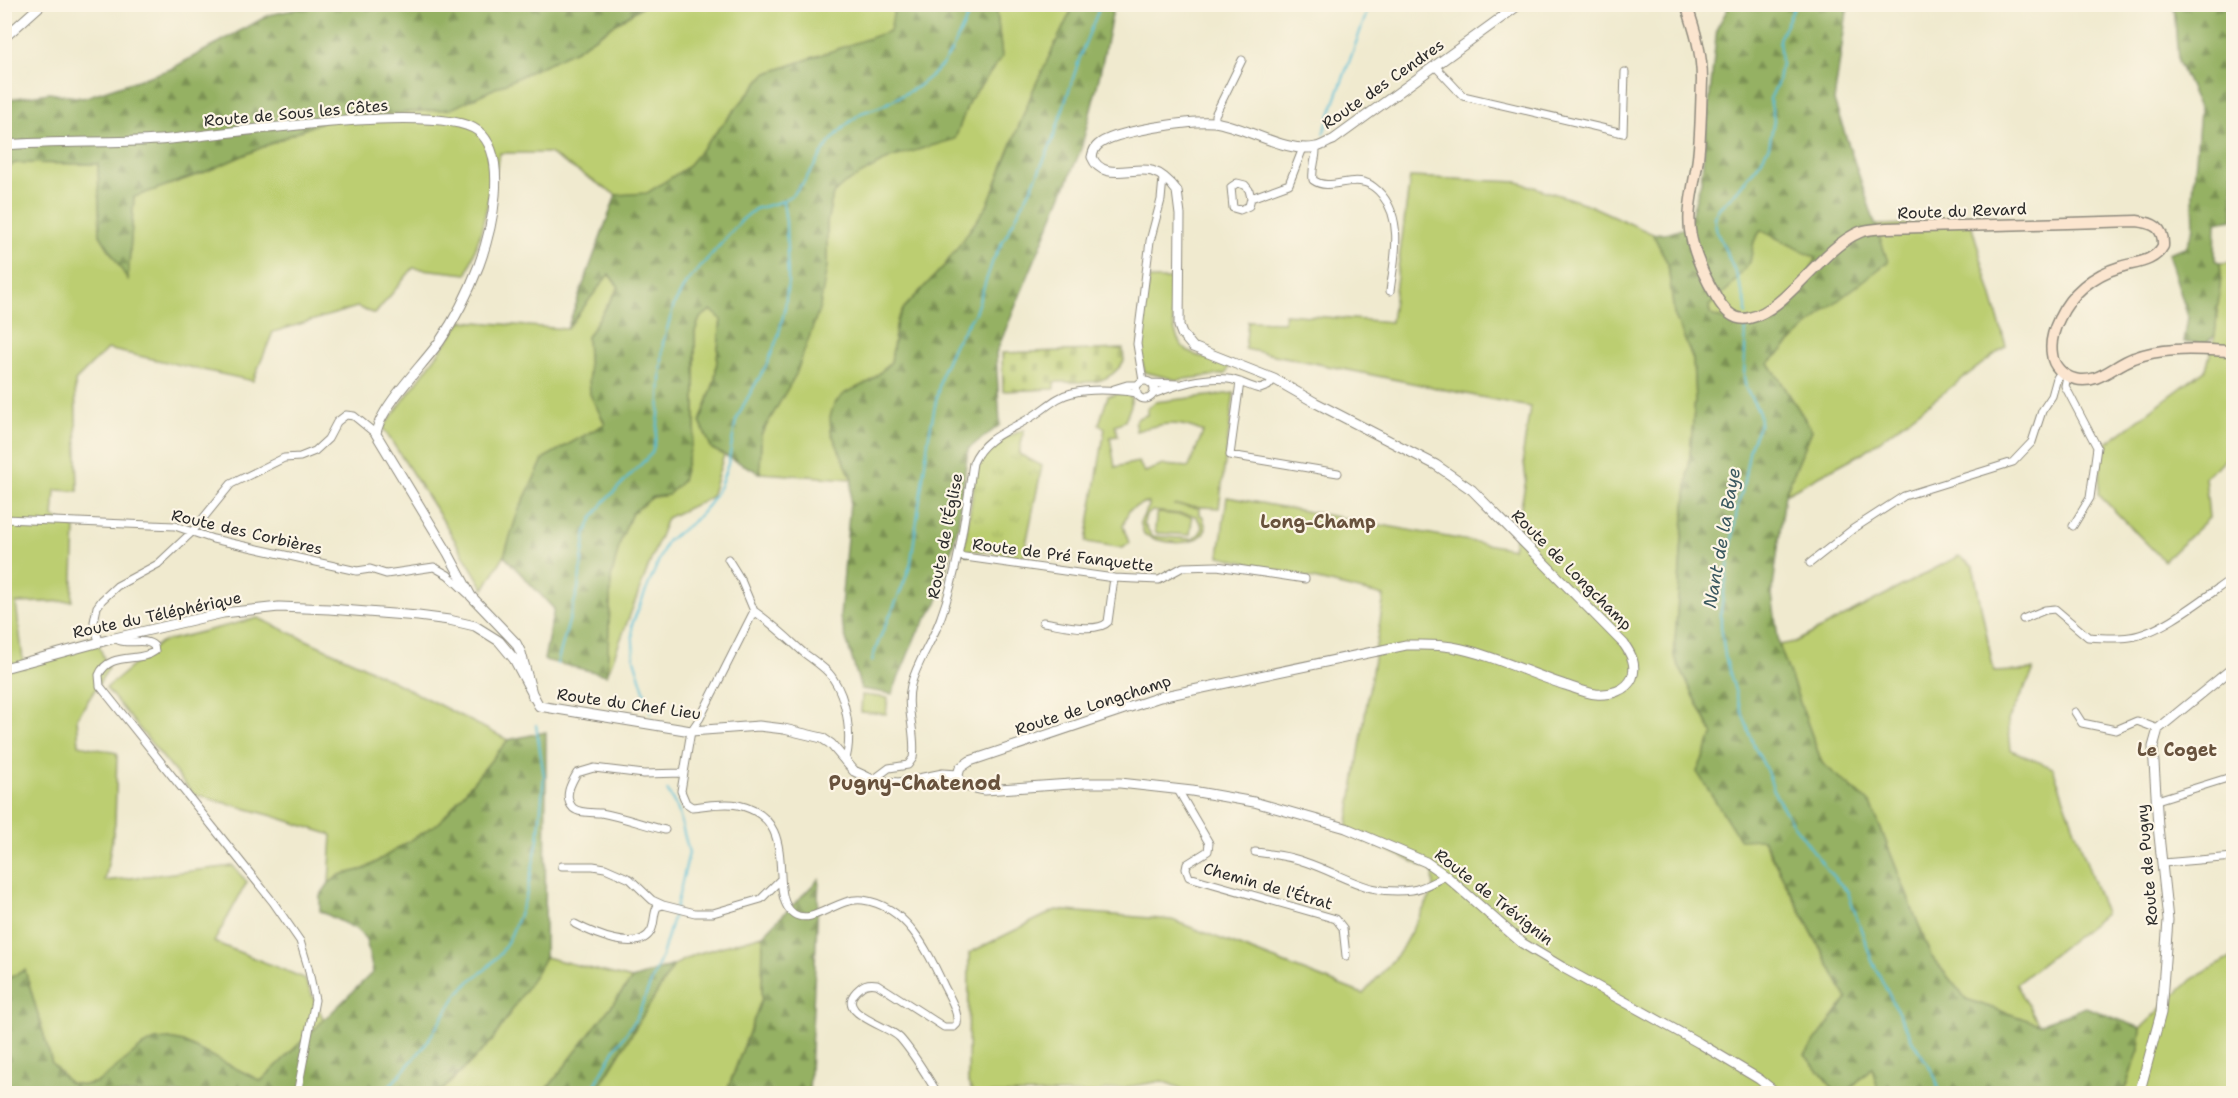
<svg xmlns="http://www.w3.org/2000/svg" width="2238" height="1098" font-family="'Shantell Sans',sans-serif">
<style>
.green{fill:#bcce71;stroke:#747c4e;stroke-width:1.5;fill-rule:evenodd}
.forest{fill:url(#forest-firs);stroke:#606e47;stroke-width:1.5;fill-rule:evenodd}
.cemetery{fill:url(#cemetery-stones);stroke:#747c4e;stroke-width:1.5}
.park{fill:url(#park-tufts);stroke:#747c4e;stroke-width:1.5}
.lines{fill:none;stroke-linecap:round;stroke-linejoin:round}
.stream{stroke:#5abfd8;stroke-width:2}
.minor-casing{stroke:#8e8a7d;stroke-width:9}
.tertiary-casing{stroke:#8e8a7d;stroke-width:11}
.secondary-casing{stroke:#8e8a7d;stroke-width:13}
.minor{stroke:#fff;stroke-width:7}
.tertiary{stroke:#fff;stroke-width:9}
.secondary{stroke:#fbe5cf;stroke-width:10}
.labels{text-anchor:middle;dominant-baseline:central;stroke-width:4.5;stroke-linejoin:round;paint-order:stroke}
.street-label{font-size:16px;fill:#2b2b2b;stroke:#fcf5e5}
.neighbourhood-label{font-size:18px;font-weight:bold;fill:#68523d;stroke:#fcf5e5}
.water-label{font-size:18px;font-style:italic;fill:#39575f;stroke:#fcf5e5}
.quarter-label{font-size:20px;font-weight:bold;fill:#68523d;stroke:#fcf5e5}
</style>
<defs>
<pattern id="forest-firs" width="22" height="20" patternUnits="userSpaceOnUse" patternTransform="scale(1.5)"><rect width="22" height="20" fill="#95b163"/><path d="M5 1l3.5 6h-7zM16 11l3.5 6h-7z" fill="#7a9052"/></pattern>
<pattern id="cemetery-stones" width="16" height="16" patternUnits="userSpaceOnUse" patternTransform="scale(1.5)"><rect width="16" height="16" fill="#bcce71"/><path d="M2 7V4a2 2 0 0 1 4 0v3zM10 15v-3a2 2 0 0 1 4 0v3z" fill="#a2b162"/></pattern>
<pattern id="park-tufts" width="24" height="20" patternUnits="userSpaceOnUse" patternTransform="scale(1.5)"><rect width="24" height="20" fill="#bcce71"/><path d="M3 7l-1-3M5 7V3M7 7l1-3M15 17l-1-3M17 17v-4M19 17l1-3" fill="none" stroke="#a2b162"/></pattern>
</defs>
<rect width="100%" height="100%" fill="#fcf5e5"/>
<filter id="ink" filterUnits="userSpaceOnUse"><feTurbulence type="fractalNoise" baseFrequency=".0167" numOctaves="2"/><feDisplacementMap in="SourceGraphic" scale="12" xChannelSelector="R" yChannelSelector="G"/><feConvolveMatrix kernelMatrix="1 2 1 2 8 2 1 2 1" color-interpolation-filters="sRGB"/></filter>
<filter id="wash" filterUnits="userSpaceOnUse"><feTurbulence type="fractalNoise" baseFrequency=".008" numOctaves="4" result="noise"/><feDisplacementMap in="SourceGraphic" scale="24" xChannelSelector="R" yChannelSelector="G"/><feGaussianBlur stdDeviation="1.35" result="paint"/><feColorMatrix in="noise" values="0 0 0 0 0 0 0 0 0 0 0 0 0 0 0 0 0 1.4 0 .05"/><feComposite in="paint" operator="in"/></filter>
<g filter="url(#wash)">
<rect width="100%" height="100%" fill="#f0eacf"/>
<path class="green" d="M644 5H895L891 31 765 74 686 168 647 194 616 195 549 153H500L480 235 467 274 413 268 375 314 357 307 273 332 253 381 107 349 75 381 78 491 55 490 53 517 75 528 72 601 16 603 24 668 95 635 108 669 77 718 79 745 117 753 115 823 105 881 233 866 247 882 214 942 304 978 324 1020 261 1081 183 1042 169 1039 143 1046 98 1082 84 1085 69 1083 52 1063 25 970 5 980V169L15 163 98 164 100 235 128 278 134 197 205 172 330 118 576 50Z
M996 5H1074L1034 88 987 206 945 265 904 308 897 321 891 362 871 381 846 393 831 432 852 479 760 473 761 435 796 374 827 266V222L833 194 843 184 890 158 955 139 969 101 1002 57Z
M1410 177 1518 182 1587 204 1653 234 1668 264 1674 314 1693 359 1695 400 1682 540 1674 656 1713 735 1697 772 1762 839 1847 999 1805 1055 1837 1093 1196 1094 1162 1081 1090 1093 974 1094 968 1083 969 953 1056 910 1172 920 1363 994 1399 953 1434 890 1433 871 1390 851 1346 834 1384 596 1219 556 1227 497 1513 549 1526 480 1523 453 1530 407 1245 349 1248 321 1284 322 1285 314 1391 322Z
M1971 223 2006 346 1864 452 1785 494 1812 430 1769 363 1823 312 1875 225Z
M1761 230 1816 258 1801 289 1781 311 1765 324 1758 327 1715 317 1710 313 1709 306 1750 262 1754 241Z
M2233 262V453L2205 477 2209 518 2164 561 2098 494 2103 446 2206 369 2215 335 2221 275 2220 263Z
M608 274 619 287 587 337 590 394 605 424 544 458 518 512 504 556 484 589 442 519 383 428 462 321 567 329Z
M1149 279H1172C1172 301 1167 343 1193 354 1204 359 1218 360 1230 363L1226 374 1177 380 1145 372C1134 343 1145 309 1149 279Z
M711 310 721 319 715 380 700 422 712 449 724 455 711 497 667 518 607 675 611 578 621 539 632 513 653 497 668 495 695 431V331L700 318Z
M1125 392 1131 397V405L1125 421 1115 425 1118 436 1110 437 1115 467 1138 462 1145 472 1163 465 1189 467 1203 432C1178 420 1162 423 1136 431L1135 422 1138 418 1147 415V409L1155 402 1234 393 1219 508 1173 505 1200 508V514L1203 517 1206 528C1199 549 1160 544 1144 534L1140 522 1149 506V503H1143L1129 510 1123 526 1129 543 1123 548 1086 542 1105 428 1099 424 1108 396ZM1152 511 1196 516 1202 526 1200 533 1193 539 1152 536 1144 524 1145 517Z
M1159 513 1190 516 1192 519 1190 535 1157 533 1155 531 1156 515Z
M1959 556 1973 566 1994 672 2034 670 2008 720 2011 750 2053 768 2105 914 2016 984 2039 1024 1966 999 1931 956 1871 804 1822 763 1779 645 1795 642Z
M258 618 361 665 508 740 440 822 365 869 340 875 329 883 332 835 273 816 193 794 106 688 161 642Z
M862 695 888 698 886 714 861 712Z
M763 935 762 998 726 1093 595 1094 674 965 696 954Z
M545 957 632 979 544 1093 439 1094 492 1041 536 973Z
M2233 957V1093L2123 1094 2139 1050 2141 1028 2192 979Z
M1872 1067 1879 1093H1846Z"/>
<path class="forest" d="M320 4 644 5 576 50 451 109 330 118 205 172 134 197 128 280 100 235 98 164 15 163 5 169V100L49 93 83 98 171 69 269 15Z
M895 5H996L1002 57 969 101 955 139 890 158 844 184 833 194 827 222V266L820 307 796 374 761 435 760 473 712 449 700 422 715 380 721 319 711 310 700 318 695 331V431L682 481 668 495 653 497 632 513 621 539 611 578 607 675 544 660 554 609 504 556 518 512 544 458 605 424 590 394 587 337 619 287 609 274 567 329 616 195 647 193 686 168 765 74 890 31Z
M1074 5H1114L1099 78 1081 149 996 353 1000 425 968 449 958 525 938 601 916 635 892 694 861 689 840 618 852 479 831 432 830 417 834 404 845 393 871 381 891 362 897 321 904 308 945 265 987 206 1034 88Z
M1730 5H1851L1847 11 1834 101 1888 262 1823 312 1769 363 1812 430 1785 494 1772 595 1779 645 1822 763 1871 804 1931 956 1966 999 2039 1024 2086 1007 2141 1028 2139 1050 2123 1093H1879L1872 1067 1846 1093H1837L1805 1055 1847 999 1763 839 1740 840 1697 772 1713 734 1674 656 1682 540 1695 400 1693 359 1674 314 1668 264 1653 234 1673 232 1688 227 1701 181 1717 28ZM1761 230 1816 258 1801 289 1781 311 1765 324 1758 327 1715 317 1710 313 1709 306 1729 288 1750 262 1754 241Z
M2174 5H2233V219L2216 222 2215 260 2220 263 2221 275 2215 335 2206 343 2184 342 2188 317 2168 253 2186 247 2194 228 2193 195 2200 110 2178 61Z
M546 732 545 957 536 973 492 1041 439 1093 5 1094V980L25 970 52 1063 69 1083 84 1085 98 1082 143 1046 155 1040 169 1039 183 1042 261 1081 373 972 366 939 356 929 320 911V896L329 883 340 875 365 869 440 822 508 740Z
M819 879 809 1093 726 1094 762 998 763 935Z
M674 965 595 1093H544L632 979Z"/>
<path class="cemetery" d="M1123 349 1124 361C1106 389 1083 381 1054 382V389L1003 391 1002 353Z"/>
<path class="park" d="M1024 430 1019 454 1042 466 1023 559 1007 558V554L971 550 970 555 965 554 964 549 977 465 996 441Z"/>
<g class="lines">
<path class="stream" d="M1323 134 1370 4
M1746 314V305L1738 278 1717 232 1714 217 1719 208 1736 192 1761 161 1769 146 1774 120 1770 99 1778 82 1781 63 1779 39 1796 4
M1746 323 1744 377 1746 389 1759 412 1760 423 1750 447 1742 492 1738 504 1721 610V626L1725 656 1738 701 1754 746 1766 769 1776 796 1791 821 1828 871 1848 892 1872 961 1912 1040 1935 1076 1940 1094
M872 661C881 627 902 596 911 562L929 435 942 372 955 343 975 313 993 260 1031 189 1052 142 1082 51 1101 4
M557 664 578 589 586 532 593 517 605 501 652 453 656 438 659 415 663 343 674 305 686 283 743 219 755 209 780 202 792 195 803 183 830 142 846 125 861 113 882 106 917 87 932 75 943 64 953 48 974 4
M651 713 634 659 632 624 667 541 694 521 709 504 720 486 728 464 736 421 743 406 768 362 778 337 785 308 788 281 786 222 783 201
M383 1094 423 1048 457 995 470 981 486 969 501 953 511 935 526 897 538 840 544 776 536 725
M590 1094 615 1049 636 1019 662 956 677 903 689 853 678 810 667 790"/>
</g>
</g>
<g filter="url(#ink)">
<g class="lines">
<g class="minor-casing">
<path id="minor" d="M1435 66 1463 96 1623 133 1625 72
M1215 122V115L1242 60
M1316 147C1317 159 1311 168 1313 180 1328 191 1346 178 1363 182 1370 183 1378 190 1382 195 1404 222 1394 260 1390 291
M1251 198 1249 190 1245 185 1237 183 1231 187 1233 208 1240 210 1249 206 1251 198 1289 184 1303 148
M2067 376 2065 386 2097 447 2090 498 2073 526
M1143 381 1137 344 1150 241 1161 200 1163 178
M1136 390a9 9 0 1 1 18 0a9 9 0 1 1-18 0Z
M1240 382 1230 455 1338 473
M1150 383 1178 384
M1114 389 1127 385H1137
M1153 394C1176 385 1203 376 1228 379 1239 380 1249 387 1260 389L1268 386 1274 379
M4 519 175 526 213 539 357 571 370 569 386 574 434 567 448 575 467 593
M958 556 1114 578 1159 580 1183 567 1217 566 1305 579
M728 559 741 580 754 611
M1810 563 1853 529 1904 496 2013 462 2032 442 2042 411 2052 396 2057 378 2061 372
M2023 619 2045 610 2055 609 2088 637C2102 638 2116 639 2130 637 2162 633 2206 596 2234 577
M1043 622C1058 624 1097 634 1108 622L1114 578
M115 638C126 647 144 636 154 646L155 651C140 663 109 651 99 675L100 686 273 902 300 941 308 967 315 1000 297 1094
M99 642 94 622 97 607 102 600 117 586 158 564 192 532 231 484 284 458 300 457 315 451 328 439 337 422 346 415 354 416 376 434
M2075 712 2082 723 2116 730 2137 721 2158 729
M845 762C853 738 847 698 832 677 826 668 813 660 804 653 787 638 773 624 754 611L700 718 691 731 681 791 686 803 692 807C707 806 723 802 738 805 804 819 765 895 794 914 813 926 839 896 863 900 907 906 927 950 944 986 949 996 959 1012 957 1024L954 1027H944L877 984C871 983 865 983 860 988 829 1013 889 1025 900 1038 915 1055 926 1075 938 1094
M873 780 889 768 908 765 913 758C917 734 905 709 911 685 917 661 933 641 941 617 959 568 965 515 973 463 984 436 1010 431 1033 416 1046 408 1057 396 1072 393 1093 388 1116 390 1137 393
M1178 790 1209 843 1208 851 1187 864 1186 869 1189 877 1336 919 1343 928 1346 956
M2157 800 2234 776
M665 830C644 825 623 817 601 813 593 812 580 814 573 808 563 797 571 783 577 773L594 768 644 774 683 773
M1255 852C1272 854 1289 856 1305 862 1344 875 1367 896 1412 890 1423 889 1436 880 1446 876
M2163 863 2234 857
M562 866H593L605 868 630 879 652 900 663 905 695 913H713L761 899 781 879
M575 924C592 933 638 954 651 931 655 923 653 915 657 907L663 905"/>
</g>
<g class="tertiary-casing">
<path id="tertiary" d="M4 38 42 4
M4 145C56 141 107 143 159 140 217 136 438 100 478 131 510 156 491 232 479 265 469 291 456 318 440 341 424 364 379 408 376 434L448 553 471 596 516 643 521 653 533 697
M4 668 115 638 223 613 279 607 329 609 418 616 449 620 475 626 499 641 514 659 539 706 691 731 759 726 784 729 822 738 831 744 854 771 873 780 886 782 899 783 943 774 958 775
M958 775 960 768 970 761 1160 697 1406 645C1421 645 1437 644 1452 647 1491 654 1528 673 1565 685 1575 688 1586 693 1596 694 1610 695 1626 691 1632 678 1637 665 1631 654 1624 644L1472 490 1436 465 1316 403 1274 379 1193 347 1182 334 1179 326 1180 215 1177 191C1171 183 1162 174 1152 171 1132 166 1102 182 1092 157 1093 152 1094 148 1098 145 1113 131 1193 120 1214 122 1245 126 1286 154 1316 147 1322 146 1327 142 1333 140L1520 4
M958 775 960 781 965 786 985 790 1085 783H1120L1192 791 1254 802 1346 828 1426 862 1446 876 1522 943 1562 967 1699 1043 1759 1079 1778 1094
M2139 1094 2161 1013 2168 920 2158 826 2153 747 2158 729 2234 667"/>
</g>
<g class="secondary-casing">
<path id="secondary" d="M1686 4C1695 30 1702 53 1702 80 1701 105 1701 133 1698 158 1695 182 1687 206 1690 230 1693 253 1705 278 1717 298 1724 310 1734 322 1749 318 1786 311 1821 248 1860 232 1868 229 1878 229 1887 228L2137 221C2153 223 2164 227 2163 246 2154 262 2137 262 2120 267 2093 275 2071 293 2059 319 2054 329 2050 342 2052 354 2053 366 2063 376 2075 379 2098 385 2114 365 2134 358 2164 346 2202 350 2234 351"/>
</g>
<use href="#minor" class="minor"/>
<use href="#tertiary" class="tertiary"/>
<use href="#secondary" class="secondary"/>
</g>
</g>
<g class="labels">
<g class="street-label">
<text transform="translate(1383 84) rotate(-35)">Route des Cendres</text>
<text transform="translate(296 113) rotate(-5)">Route de Sous les Côtes</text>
<text transform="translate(1962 211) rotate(-2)">Route du Revard</text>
<text transform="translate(247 532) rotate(13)">Route des Corbières</text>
<text transform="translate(945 536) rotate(-79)">Route de l'Église</text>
<text transform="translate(1063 555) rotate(7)">Route de Pré Fanquette</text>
<text transform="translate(1572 570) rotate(45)">Route de Longchamp</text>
<text transform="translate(157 615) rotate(-12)">Route du Téléphérique</text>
<text transform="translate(629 704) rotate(8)">Route du Chef Lieu</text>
<text transform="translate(1093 705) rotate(-18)">Route de Longchamp</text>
<text transform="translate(2147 865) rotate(-95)">Route de Pugny</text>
<text transform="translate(1268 886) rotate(16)">Chemin de l'Étrat</text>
<text transform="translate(1494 897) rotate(38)">Route de Trévignin</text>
</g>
<g class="neighbourhood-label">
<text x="1318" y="522">Long-Champ</text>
<text x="2177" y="750">Le Coget</text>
</g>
<g class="water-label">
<text transform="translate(1722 538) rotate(-80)">Nant de la Baye</text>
</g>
<g class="quarter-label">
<text x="915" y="783">Pugny-Chatenod</text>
</g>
</g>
<rect width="2238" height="1098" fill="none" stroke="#fcf5e5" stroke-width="24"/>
</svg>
